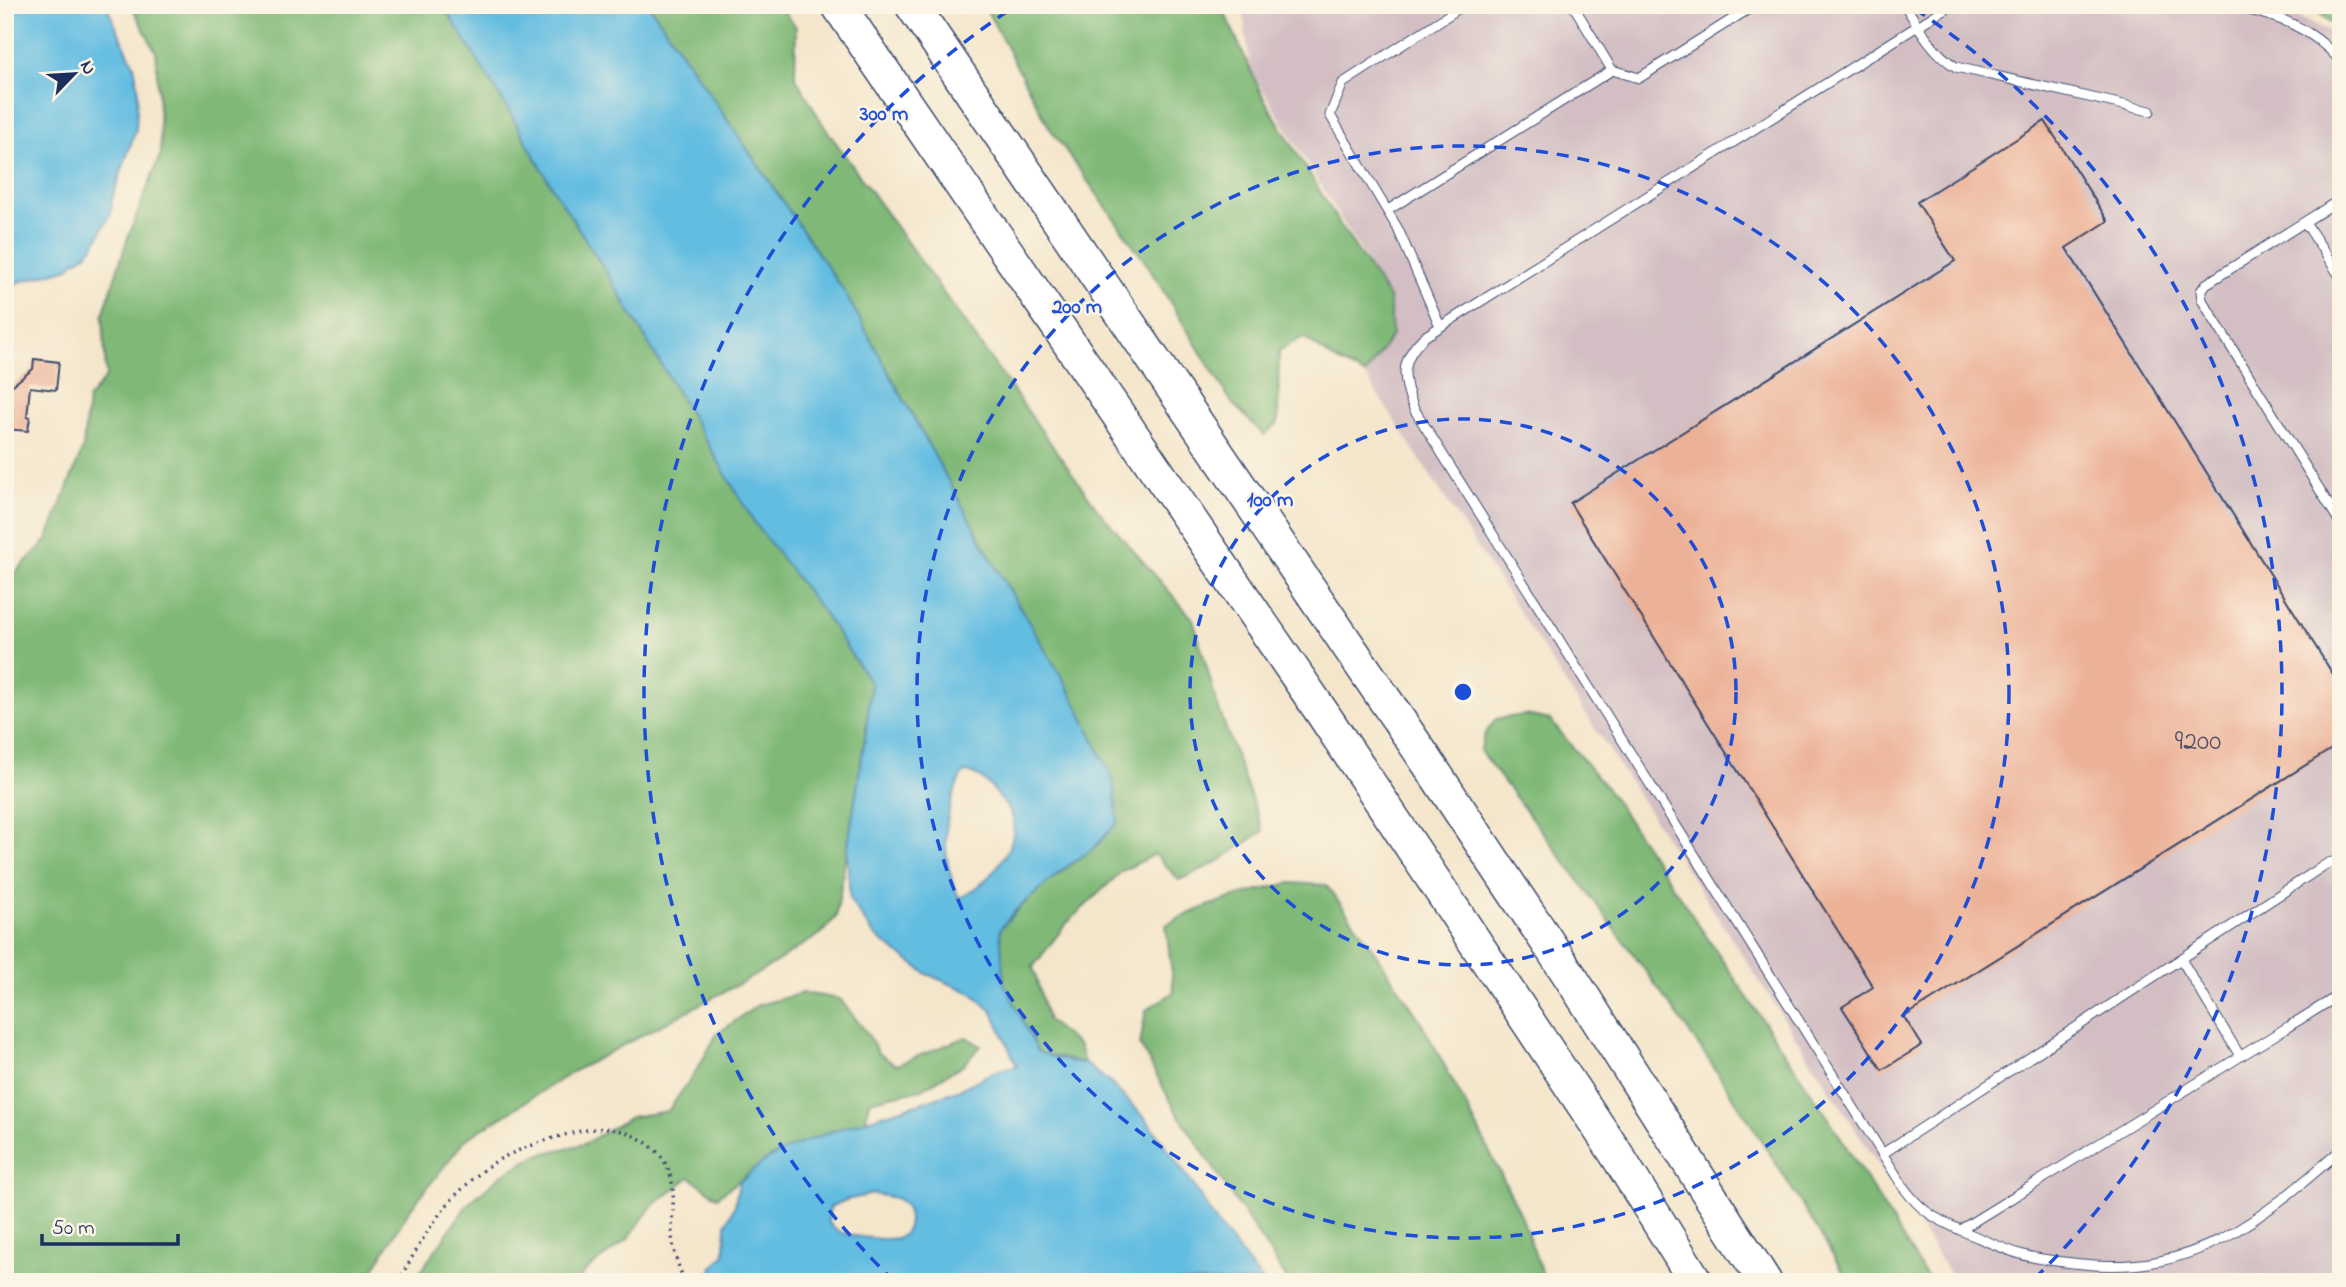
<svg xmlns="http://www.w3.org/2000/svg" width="2346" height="1287" font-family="'Indie Flower',sans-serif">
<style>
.industrial{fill:#d2bec3}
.forest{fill:#80b977;stroke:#4e746a;stroke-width:2}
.water{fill:#63bde1;stroke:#3f76a0;stroke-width:2;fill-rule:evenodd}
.building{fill:#ecb298}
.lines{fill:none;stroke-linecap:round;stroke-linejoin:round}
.service-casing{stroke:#3c4a6e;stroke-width:11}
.motorway-casing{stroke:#3c4a6e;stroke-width:36}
.path{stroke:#3c4a6e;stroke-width:3.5;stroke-dasharray:2 5;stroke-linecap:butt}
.service{stroke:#fff;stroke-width:9}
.motorway{stroke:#fff;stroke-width:33}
.ring{fill:none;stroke:#1d4ed8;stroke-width:3.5;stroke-dasharray:12 9}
.labels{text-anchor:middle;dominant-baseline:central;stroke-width:5;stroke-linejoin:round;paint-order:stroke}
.number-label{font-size:28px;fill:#4f506c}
.centre{fill:#1d4ed8;stroke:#fcf5e5;stroke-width:3.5}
.ring-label{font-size:21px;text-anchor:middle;font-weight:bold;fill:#1d4ed8;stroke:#fcf5e5;stroke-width:5;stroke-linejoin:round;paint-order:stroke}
</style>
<rect width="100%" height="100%" fill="#fcf5e5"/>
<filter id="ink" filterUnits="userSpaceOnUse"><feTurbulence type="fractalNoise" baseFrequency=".0143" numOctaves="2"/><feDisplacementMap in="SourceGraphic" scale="14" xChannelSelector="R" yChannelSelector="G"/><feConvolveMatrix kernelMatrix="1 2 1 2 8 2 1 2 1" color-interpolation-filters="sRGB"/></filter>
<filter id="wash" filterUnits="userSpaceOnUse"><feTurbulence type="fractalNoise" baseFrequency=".00686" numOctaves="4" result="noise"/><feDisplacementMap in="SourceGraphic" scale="28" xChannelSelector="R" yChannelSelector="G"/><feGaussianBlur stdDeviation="1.57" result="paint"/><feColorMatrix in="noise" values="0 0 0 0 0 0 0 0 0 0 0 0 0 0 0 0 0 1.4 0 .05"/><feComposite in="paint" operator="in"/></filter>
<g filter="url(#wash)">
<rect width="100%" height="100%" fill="#f4e6cb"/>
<path class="industrial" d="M1242 5H2269L2341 36V1282H1955L1365 375 1389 298 1251 70Z"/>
<path class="forest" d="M131 5H443L508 109 554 190 612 281 754 522 823 612 871 684 866 731 836 917 822 933 754 976 574 1071 465 1140 408 1212 366 1282H5V583L47 540 83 448 88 399 106 377 103 315 127 240 161 153 156 52Z
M649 5H779L796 27 795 76 824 126 1099 511 1193 619 1218 707 1263 831 1216 863 1179 880 1155 854 1122 871 1066 924 1033 967 1048 1021 1079 1046 1084 1063 1038 1053 1004 987 1000 929C1027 897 1060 871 1095 847L1070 691 998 571 845 293Z
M984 5H1221L1263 97 1342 228 1389 298 1392 335 1365 375 1335 360 1303 337 1279 351 1278 423 1264 435 1232 403 1146 263 1049 127Z
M2303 5H2341V31L2318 12Z
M1525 715 1550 720 1608 790 1829 1119 1930 1282H1849C1804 1208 1759 1134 1710 1062 1637 956 1559 853 1480 751L1485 734 1496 719Z
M1291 883 1326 885 1362 933 1420 1020 1470 1113 1521 1215 1545 1282H1289L1176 1111 1140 1045 1146 1010 1174 992 1166 925C1206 903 1247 893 1291 883Z
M803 993 840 999 867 1033 878 1053 896 1065 966 1037 981 1046 964 1064 922 1089 869 1101 866 1121 829 1132 771 1157 717 1197 690 1177 652 1206 628 1239 583 1273 579 1282H413L468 1204 501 1175 537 1155 584 1144 631 1117 668 1111 698 1068 717 1034 758 1005Z"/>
<path class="water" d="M5 5H106L134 65 138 87 136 129 112 199 111 213 94 245 86 255 74 262 69 268 5 286Z
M443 5H649L845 293 998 571 1070 691 1113 779 1118 822 1095 847 1061 871 1014 912 1000 929 1004 983 1038 1052 1062 1060 1084 1063 1108 1081 1147 1120 1194 1186 1216 1222 1263 1282H715L712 1268 725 1254 726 1224 735 1205 739 1182C750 1174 761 1162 774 1156 830 1127 893 1114 952 1092 975 1084 993 1068 1017 1066L993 1012 972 993 927 974 875 936 850 900 847 852 866 731 871 684 823 612 754 522 612 281 554 190 508 109ZM965 772C979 774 988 782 996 793 1001 800 1010 808 1012 816 1022 846 985 888 959 898 943 863 941 827 955 791 958 783 959 777 965 772ZM873 1194C881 1196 893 1196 899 1200 911 1208 913 1229 900 1237 889 1242 846 1236 836 1230 835 1230 829 1223 828 1222L830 1207 846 1200Z"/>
<g id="blocks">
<path class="building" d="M2045 121 2108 221 2066 248 2341 687V743L1904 1017 1922 1045 1882 1070 1842 1007 1873 987 1570 503 1955 261 1917 202Z
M34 359 59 362 56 390 30 387 27 417H30L28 431 5 429V394L8 395 9 388 33 369Z"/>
</g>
</g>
<g filter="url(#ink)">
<use href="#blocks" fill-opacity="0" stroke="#3c4a6e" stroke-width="2"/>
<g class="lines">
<g class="service-casing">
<path id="service" d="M1905 5C1919 28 1933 53 1956 67L2150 111
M1951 5 1424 337C1399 361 1402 379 1414 409L1904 1188C1921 1211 1934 1218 1960 1230L2341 994
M2230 5C2278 17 2306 23 2341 61
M1612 70 1639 78 1755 5
M2341 199 2206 284 2201 291 2202 300 2341 524
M1388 210 1612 70 1573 5
M2305 222 2341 278
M1440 326 1398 229 1330 115 1343 83 1464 5
M2181 959 2240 1056
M1882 1154 2328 863 2341 860
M1960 1230C1980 1238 2000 1248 2020 1254 2040 1260 2062 1262 2083 1264 2196 1276 2261 1219 2341 1150"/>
</g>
<g class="motorway-casing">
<path id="motorway" d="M838 5 1323 714 1615 1152 1696 1282
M912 5 1428 763 1570 976 1765 1282"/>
</g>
<path class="path" d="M398 1282C416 1251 432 1219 458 1193 468 1183 482 1170 495 1162 517 1148 587 1124 612 1129 629 1131 653 1144 662 1158 677 1180 673 1200 672 1225 671 1245 677 1264 685 1282"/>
<use href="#service" class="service"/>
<use href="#motorway" class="motorway"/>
</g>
</g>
<g class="ring">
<circle cx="1463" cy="692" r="273"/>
<circle cx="1463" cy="692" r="546"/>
<path d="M894 1281A819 819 0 0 1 1011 9M1915 9A819 819 0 0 1 2032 1281"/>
</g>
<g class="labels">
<g class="number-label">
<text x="2198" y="742">9200</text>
</g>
</g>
<circle cx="1463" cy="692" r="10" class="centre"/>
<g class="ring-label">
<text x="884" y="120">300 m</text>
<text x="1077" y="313">200 m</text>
<text x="1270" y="506">100 m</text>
</g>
<rect width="2346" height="1287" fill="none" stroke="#fcf5e5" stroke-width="28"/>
<g transform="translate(74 74) rotate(65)" stroke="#fcf5e5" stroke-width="5" paint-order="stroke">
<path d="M0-5L12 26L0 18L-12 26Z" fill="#1b2f5e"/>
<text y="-10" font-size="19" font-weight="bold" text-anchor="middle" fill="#1b2f5e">N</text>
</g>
<path d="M42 1234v10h136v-10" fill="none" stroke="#1b2f5e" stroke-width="3.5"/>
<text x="52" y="1234" font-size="21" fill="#1b2f5e" stroke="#fcf5e5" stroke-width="5" paint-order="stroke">50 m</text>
</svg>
